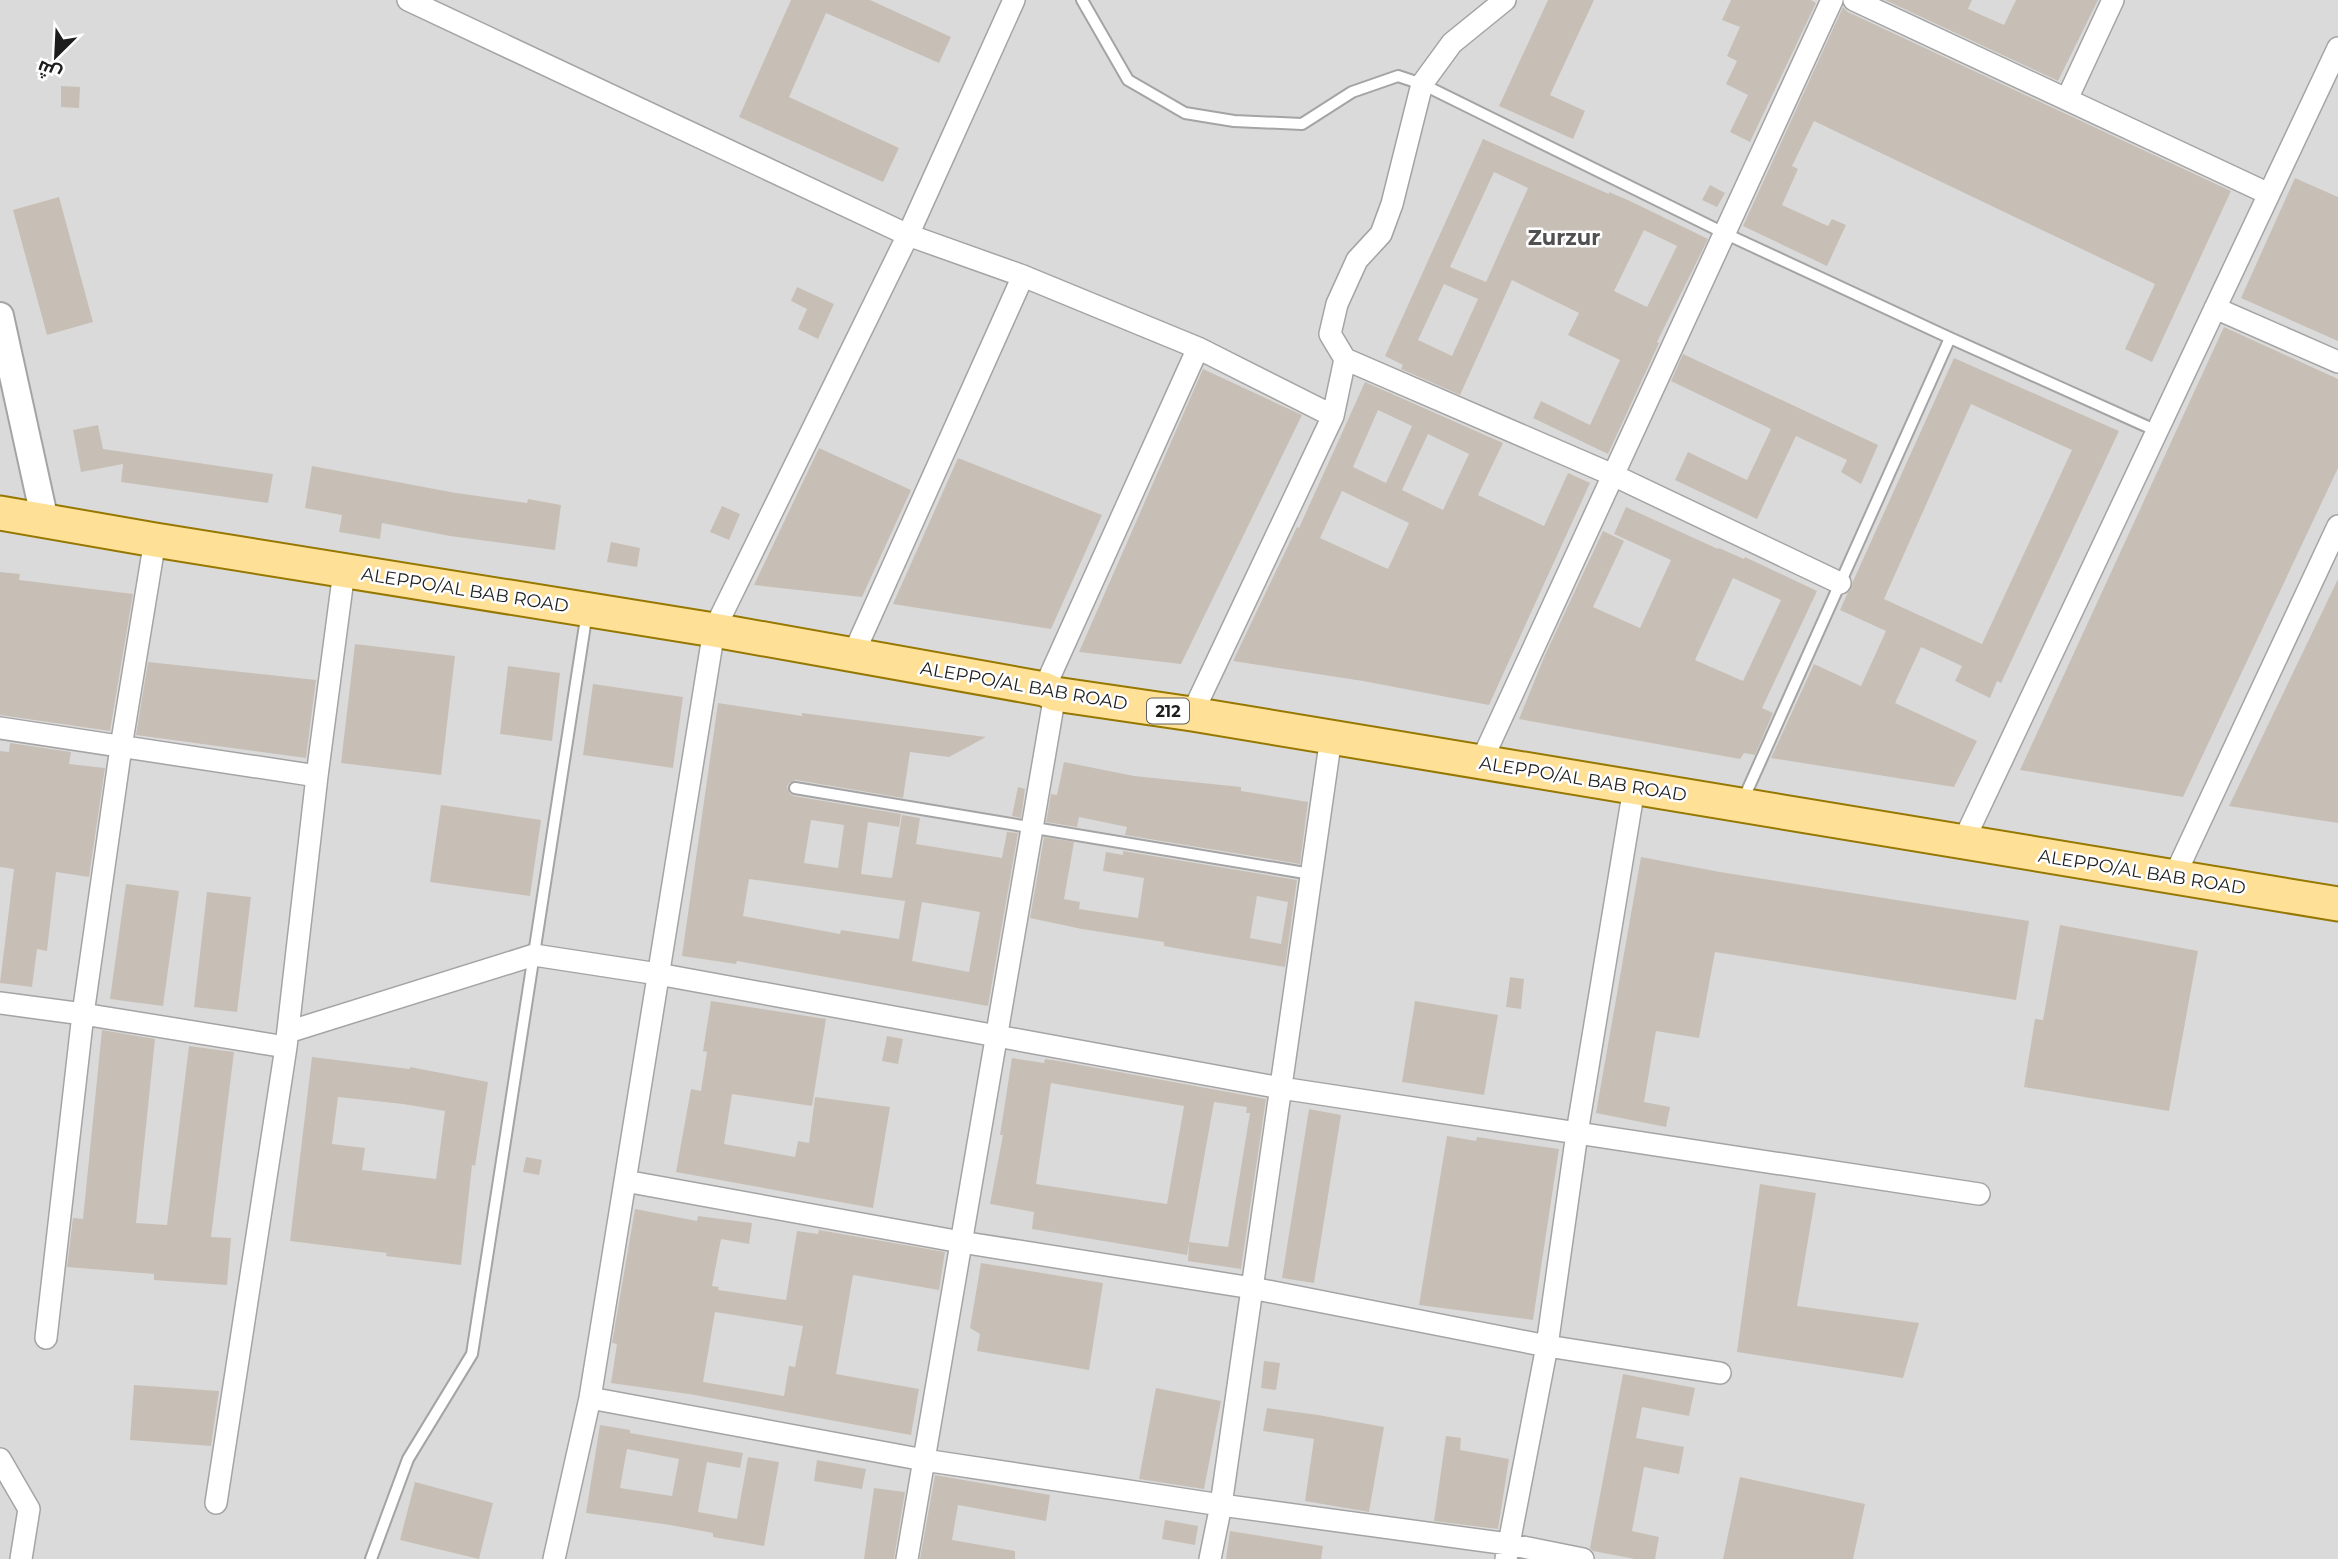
<svg xmlns="http://www.w3.org/2000/svg" width="2338" height="1559" font-family="Montserrat,Cairo,sans-serif">
<style>
.residential{fill:#dbdada}
.building{fill:#c7bfb5;fill-rule:evenodd}
.lines{fill:none;stroke-linecap:round;stroke-linejoin:round}
.service-casing{stroke:#a4a4a4;stroke-width:14}
.minor-casing{stroke:#a4a4a4;stroke-width:24}
.tertiary-casing{stroke:#a4a4a4;stroke-width:30}
.primary-casing{stroke:#967800;stroke-width:37}
.service{stroke:#fff;stroke-width:10}
.minor{stroke:#fff;stroke-width:21}
.tertiary{stroke:#fff;stroke-width:26}
.primary{stroke:#ffe097;stroke-width:33}
.labels{text-anchor:middle;dominant-baseline:central;stroke-width:5;stroke-linejoin:round;paint-order:stroke}
.shield{fill:#fff;stroke:#616161;stroke-width:2}
.shield-label{font-size:16px;font-weight:bold;fill:#1d1d1d}
.street-label{font-size:18px;fill:#1d1d1d;stroke:#fff}
.quarter-label{font-size:21px;font-weight:bold;fill:#505050;stroke:#fff}
</style>
<rect width="100%" height="100%" fill="#efece2"/>
<path class="residential" d="M0 0H2338V1559H0Z"/>
<path class="building" d="M791 0H870L951 37 939 63 826 13 789 97 899 148 883 182 739 117Z
M1548 0H1594L1550 95 1585 111 1573 139 1499 106Z
M1731 0H1811L1816 3 1750 142 1730 132 1748 95 1726 84 1737 61 1727 56 1740 27 1722 20Z
M1885 0H1972L1968 9 2004 25 2016 0H2098L2058 81Z
M1843 7 1848 12 2231 191 2152 362 2125 349 2155 284 1814 121 1792 166 1798 169 1782 205 1828 226 1832 219 1846 225 1827 266 1743 226Z
M61 86 80 87 79 108 61 107Z
M1483 139 1609 194V192L1630 201 1708 239 1657 342 1659 343 1608 454 1533 418 1541 401 1590 425 1620 360 1568 335 1579 313 1512 280 1460 395 1401 369 1403 365 1385 356ZM1494 172 1528 188 1486 282 1450 267ZM1644 230 1677 246 1647 307 1614 291ZM1444 284 1478 299 1452 356 1418 340Z
M2295 178 2338 197V341L2241 298Z
M1710 185 1725 193 1717 207 1702 200Z
M59 197 93 322 47 335 13 210Z
M797 287 834 304 818 339 798 329 807 309 791 301Z
M2224 327 2338 379V468L2183 797 2020 770Z
M1683 354 1878 445 1861 484 1841 472 1847 460 1796 436 1757 519 1675 480 1688 452 1747 480 1771 429 1671 381Z
M1954 358 2119 431 2001 683 1997 681 1990 698 1955 681 1962 666 1921 647 1895 703 1977 741 1954 787 1771 758 1814 664 1861 686 1886 631 1840 610ZM1971 404 2072 450 1982 644 1884 599Z
M1203 369 1302 415 1181 664 1079 652Z
M1365 382 1503 443 1478 495 1544 526 1568 473 1590 483 1489 705 1363 681 1233 661 1297 527 1299 528ZM1378 410 1412 426 1386 483 1353 467ZM1428 434 1469 454 1443 510 1402 490ZM1342 491 1409 523 1388 569 1320 538Z
M98 425 103 449 273 474 268 503 121 482 123 464 81 472 73 430Z
M819 448 911 490 862 597 754 585Z
M958 458 1102 515 1051 629 893 604Z
M312 466 456 493 527 503 528 499 561 505 555 550 450 536 382 523 380 539 339 532 342 515 305 508Z
M722 506 740 514 729 540 710 532Z
M1626 507 1718 549 1719 548 1744 559 1745 557 1817 591 1762 708 1773 713 1755 755 1744 753 1740 759 1519 719 1545 655 1603 531 1624 541 1593 607 1640 628 1671 560 1614 534ZM1733 578 1781 600 1743 681 1695 660Z
M611 542 640 548 637 567 607 562Z
M0 572 20 574 19 580 133 594 110 731 0 715Z
M2338 579V823L2229 806Z
M355 644 455 656 441 775 341 763Z
M148 662 316 680 306 758 136 735Z
M508 666 560 673 552 741 500 734Z
M593 684 683 697 673 768 583 755Z
M718 703 802 716V713L986 737 949 757 910 752 903 798 796 780 789 783 787 787 790 794 794 796 901 814 899 827 868 822 861 874 892 878 902 815 920 818 916 844 1002 858 1007 832 1018 833 988 1006 737 961 736 964 682 956ZM811 820 844 825 838 868 804 863ZM749 879 905 901 899 939 841 930 840 934 743 916ZM922 902 980 912 969 972 912 961Z
M10 743 71 752 69 764 105 768 89 877 56 872 47 951 37 949 32 987 0 983 14 869 0 867V751L9 752Z
M1064 762 1134 776 1241 787V791L1308 802 1300 864 1125 835 1127 827 1079 817 1077 827 1046 822 1051 794 1057 795Z
M1018 787 1025 789 1021 818 1012 816Z
M441 805 541 820 530 896 430 882Z
M1044 837 1074 842 1064 899 1080 902 1079 909 1138 918 1144 878 1103 871 1106 852 1123 855V851L1297 880 1285 967 1197 952 1164 946V942L1082 929 1030 918ZM1257 896 1288 902 1281 944 1250 938Z
M1641 857 1720 872 2029 921 2016 1000 1715 952 1699 1038 1656 1031 1644 1102 1670 1107 1666 1127 1596 1113Z
M126 884 179 891 163 1006 110 999Z
M207 892 251 897 237 1012 194 1007Z
M2060 925 2198 951 2169 1111 2024 1087 2035 1019 2043 1020Z
M1510 977 1524 979 1521 1009 1506 1007Z
M711 1001 826 1019 812 1106 732 1094 724 1144 795 1157 798 1141 809 1143 815 1097 890 1107 873 1208 676 1172 691 1089 701 1091 707 1052 703 1051Z
M1415 1001 1498 1015 1484 1095 1402 1082Z
M102 1030 155 1039 136 1223 167 1225 189 1046 234 1052 211 1237 231 1238 227 1285 154 1280V1274L67 1267 73 1218 83 1219Z
M887 1036 903 1039 898 1064 882 1061Z
M312 1057 410 1069V1067L488 1082 475 1166 472 1165 461 1265 386 1256 387 1253 290 1241ZM338 1097 403 1104 445 1111 436 1179 362 1170 365 1148 332 1144Z
M1012 1058 1044 1063 1045 1059 1059 1061 1266 1099 1241 1269 1188 1261 1189 1242 1187 1255 1032 1229 1034 1212 990 1204 1003 1135H1000ZM1051 1083 1184 1106 1167 1204 1036 1184ZM1214 1102 1247 1107 1246 1113H1250L1228 1247 1189 1242Z
M1309 1109 1341 1115 1314 1283 1282 1278Z
M1447 1136 1476 1141 1477 1137 1559 1149 1533 1320 1419 1305Z
M526 1157 542 1160 539 1175 523 1172Z
M1760 1184 1816 1193 1797 1306 1919 1323 1903 1378 1737 1352Z
M635 1209 697 1221 698 1216 752 1223 749 1244 721 1239 712 1286 719 1287 718 1290 786 1300 797 1231 818 1234 819 1230 945 1252 939 1290 853 1275 836 1374 919 1389 911 1435 689 1394 611 1383 617 1344 612 1343ZM715 1312 803 1326 795 1367 789 1366 784 1396 703 1382Z
M981 1263 1103 1283 1089 1370 977 1351 980 1334 970 1328Z
M1264 1361 1280 1363 1276 1390 1261 1388Z
M1623 1374 1695 1388 1689 1416 1642 1407 1636 1438 1684 1447 1679 1474 1644 1467 1632 1531 1659 1537 1655 1559H1635L1593 1551 1590 1548Z
M134 1385 219 1391 211 1446 130 1440Z
M1156 1388 1221 1401 1204 1489 1139 1479Z
M1267 1408 1318 1415 1384 1427 1369 1512 1305 1501 1314 1439 1263 1431Z
M600 1425 630 1430V1433L743 1453 740 1468 707 1462 698 1512 737 1519 748 1457 779 1462 764 1546 713 1537V1533L670 1525 586 1513ZM627 1449 679 1459 672 1496 620 1488Z
M1446 1436 1461 1438 1460 1450 1509 1459 1498 1529 1434 1521Z
M817 1460 866 1469 862 1489 814 1481Z
M935 1475 1050 1495 1046 1521 958 1505 952 1540 1015 1551V1559H920Z
M1740 1477 1865 1504 1853 1559H1723Z
M415 1482 493 1503 479 1559 400 1540Z
M874 1488 905 1492 894 1559H864Z
M1165 1520 1198 1526 1195 1545 1162 1539Z
M1230 1531 1323 1546 1321 1559H1226Z"/>
<g class="lines">
<g class="service-casing">
<path id="service" d="M1082 0 1128 80 1185 113 1234 121 1302 124 1352 92 1398 76 1422 84 1724 233 1950 338 2157 431
M795 788 1311 874
M1743 800 1950 338
M371 1559 408 1459 472 1354 587 612"/>
</g>
<g class="minor-casing">
<path id="minor" d="M408 0 908 235 1023 276 1198 348 1333 416
M1854 0 2269 194
M2067 99 2113 0
M2215 308 2338 362
M1345 359 1613 475 1840 583
M853 655 1023 276
M1044 689 1198 348
M1192 714 1333 416 1345 359 1330 334 1337 304 1357 260 1381 234 1392 204 1422 84 1452 43 1505 0
M0 728 317 776
M1481 762 1832 0
M1963 842 2338 48
M2174 877 2338 526
M0 1003 83 1014 286 1047
M288 1032 534 955 658 974 1281 1088 1979 1194
M625 1181 961 1242 1252 1288 1547 1346 1720 1373
M46 1338 83 1014 121 747 155 540
M590 1398 924 1460 1221 1505 1508 1544 1583 1559
M0 1459 29 1509 21 1559
M216 1503 286 1047 317 776 344 571
M554 1559 590 1398 714 630 908 235 1014 0
M907 1559 1055 694
M1210 1559 1221 1505 1331 737
M1506 1559 1547 1346 1577 1133 1634 788"/>
</g>
<g class="tertiary-casing">
<path id="tertiary" d="M0 316 45 521"/>
</g>
<g class="primary-casing">
<path id="primary" d="M0 513 155 540 714 630 1044 689 1055 694 1192 714 2338 904"/>
</g>
<use href="#service" class="service"/>
<use href="#minor" class="minor"/>
<use href="#tertiary" class="tertiary"/>
<use href="#primary" class="primary"/>
</g>
<g class="labels">
<rect class="shield" x="1147" y="698.5" width="42" height="25" rx="5"/>
<g class="shield-label">
<text x="1168" y="711">212</text>
</g>
<g class="street-label">
<text transform="translate(465 590) rotate(9)">ALEPPO/AL BAB ROAD</text>
<text transform="translate(1024 686) rotate(10)">ALEPPO/AL BAB ROAD</text>
<text transform="translate(1583 779) rotate(9)">ALEPPO/AL BAB ROAD</text>
<text transform="translate(2142 872) rotate(9)">ALEPPO/AL BAB ROAD</text>
</g>
<g class="quarter-label">
<text x="1564" y="237">Zurzur</text>
</g>
</g>
<g transform="translate(56 56) rotate(204)" stroke="#ffffff" stroke-width="5" paint-order="stroke">
<path d="M0-5L12 26L0 18L-12 26Z" fill="#1d1d1d"/>
<text y="-10" font-size="19" font-weight="bold" text-anchor="middle" fill="#1d1d1d">ش</text>
</g>
</svg>
